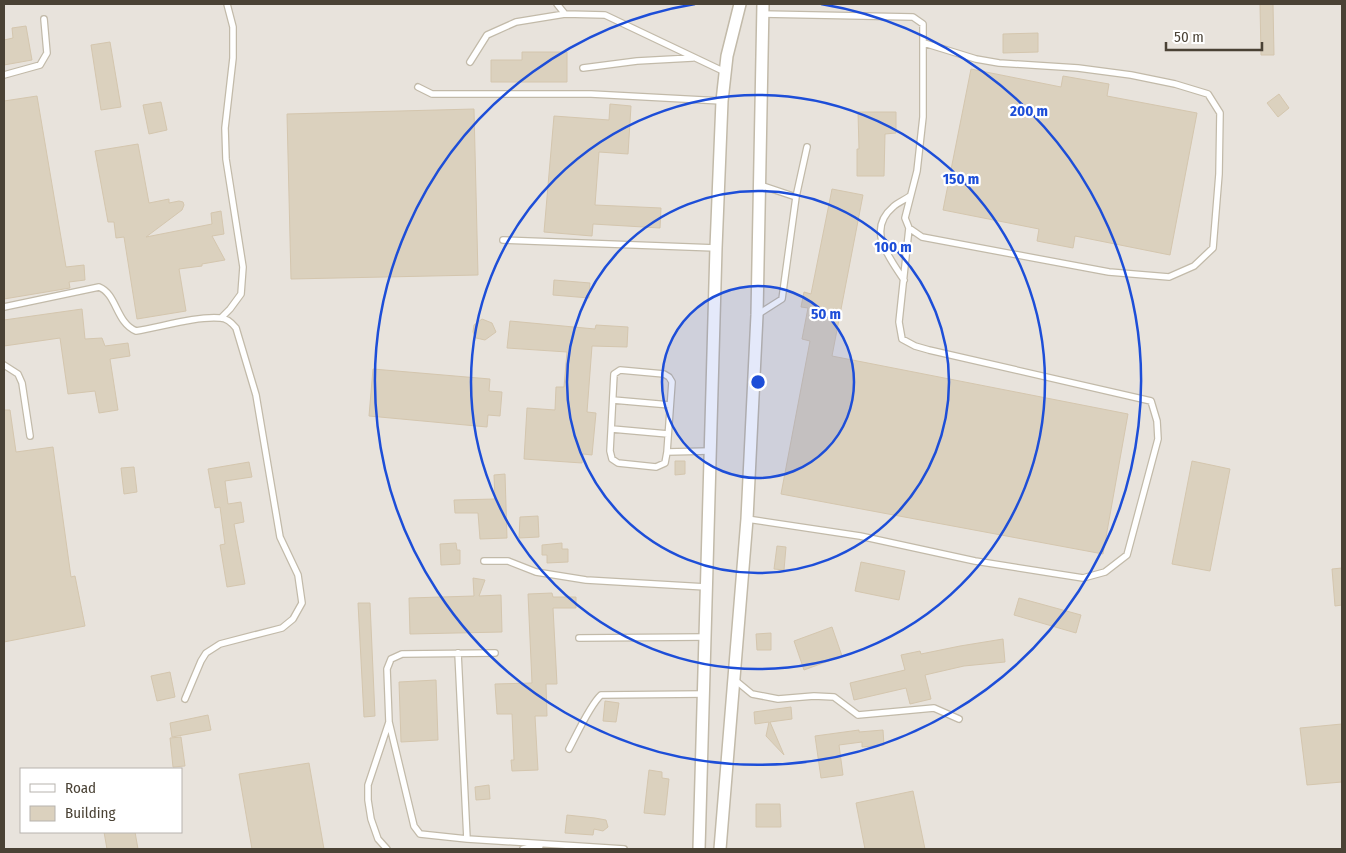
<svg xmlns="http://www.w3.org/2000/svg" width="1346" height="853" font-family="'Fira Sans Condensed',sans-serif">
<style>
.industrial{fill:#e8e3dc;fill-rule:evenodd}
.building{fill:#dbd1be;stroke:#d4c6ae}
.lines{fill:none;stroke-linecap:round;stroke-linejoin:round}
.service-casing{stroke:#c2baa9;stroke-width:8}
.minor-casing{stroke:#c2baa9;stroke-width:14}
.service{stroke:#fff;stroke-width:5.5}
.minor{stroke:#fff;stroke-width:11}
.ring{fill:none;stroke:#1d4ed8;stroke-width:2.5}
.centre{fill:#1d4ed8;stroke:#fff;stroke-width:2.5}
.ring-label{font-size:15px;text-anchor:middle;font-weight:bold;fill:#1d4ed8;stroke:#fff;stroke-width:4.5;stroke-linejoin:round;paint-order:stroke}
</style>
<rect width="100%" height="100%" fill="#f5f2e7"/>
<path class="industrial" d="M4 4H1342V849H4ZM21 769H181V832H21Z"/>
<path class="building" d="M1260 4H1273L1274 55H1261Z
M26 26 32 60 4 65V40L13 38 12 28Z
M1038 33V52L1003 53V34Z
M110 42 121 107 101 110 91 45Z
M522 52H567V82H491V60H522Z
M971 69 1061 87 1063 76 1109 84 1107 96 1197 113 1170 255 1075 236 1073 248 1037 241 1039 229 943 210Z
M1279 94 1289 108 1278 117 1267 103Z
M37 96 66 267 84 265 85 280 69 282 70 288 4 299V101Z
M161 102 167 130 149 134 143 105Z
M610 104 631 106 628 154 599 152 595 205 661 208 660 228 593 224 592 236 544 232 554 116 609 120Z
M474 109 478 275 291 279 287 114Z
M858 112H896V133L885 134 884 176H857V149H859Z
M138 144 149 203 169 199V203L179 201 183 202 184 205 182 210 146 237 212 224 211 213 221 211 224 234 212 236 225 260 202 264V266L179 269 186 311 137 319 124 237 116 238 114 222H108L95 151Z
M832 189 863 195 832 356 1128 414 1103 554 781 494 810 341 802 339 808 308 801 307 804 292 811 294Z
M554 280 590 283 589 298 553 295Z
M82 309 85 339 102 338 105 346 128 343 130 356 110 359 118 410 99 413 95 391 68 394 60 338 4 346V320Z
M482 319 492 323 496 332 485 340 476 338 473 332 474 325Z
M510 321 595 329 596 325 628 327 627 347 592 346 587 412 596 413 592 455 583 454 582 463 524 459 527 408 555 410 556 387H564L567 352 507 348Z
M373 369 490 379 489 391 502 392 500 416 488 415 487 427 369 416Z
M4 410H10L16 452 53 447 71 577 75 576 85 626 4 642Z
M675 461H685V474L675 475Z
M1192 461 1230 469 1210 571 1172 564Z
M249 462 252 477 225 481 228 504 241 502 244 522 234 524 245 584 227 587 220 545 225 544 220 507 215 508 208 469Z
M134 467 137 492 124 494 121 468Z
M505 474 507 538 480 539 478 513H455L454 500 495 499 494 475Z
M538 516 539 537 519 538 520 517Z
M456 543 457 550H460V564L441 565 440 544Z
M562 543V549H568V562L547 563V555H542V545Z
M777 546 786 547 784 570 774 569Z
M861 562 905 571 899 600 855 591Z
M1342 568V605L1335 606 1332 569Z
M473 578 485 580 479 596 501 595 502 632 410 634 409 598 474 596Z
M552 593 553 597H576V608H553L557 684H546L547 716H535L538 770 512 771 511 760H514L512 714H497L495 684 532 683 528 594Z
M1019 598 1081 615 1076 633 1014 615Z
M358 603H370L375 716 364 717Z
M832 627 842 656 804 670 794 641Z
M771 633V650H757L756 634Z
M1003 639 1005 662 964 666 925 675 931 699 910 704 906 688 854 700 850 683 905 670 901 655 920 651 921 654 960 646Z
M170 672 175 697 157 701 151 676Z
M436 680 438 740 401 742 399 682Z
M605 701 619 703 616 722 603 721Z
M791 707 792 719 770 722 784 755 766 736 769 722 755 724 754 712Z
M208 715 211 730 172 737 170 723Z
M1342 724V782L1307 785 1300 728Z
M859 730V732L883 730 884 745 862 747V742L839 745 843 775 821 778 815 736Z
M181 737 185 766 173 767 170 738Z
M309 763 324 849H252L239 774Z
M649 770 662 772V778L669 779 665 815 644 813Z
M489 785 490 799 476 800 475 787Z
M913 791 925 849H865L856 803Z
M756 804H780L781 827H756Z
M567 815 595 818 606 820 608 827 603 831 594 829 593 835 565 833Z
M104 832H135L138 849H107Z"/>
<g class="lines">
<g class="service-casing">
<path id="service" d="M557 4 565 14
M762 14 913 17 923 24V117L917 171 905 218 909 228 922 237 1109 272 1169 277 1194 266 1213 248 1219 174 1220 113 1208 94 1175 84 1131 75 1078 68 999 63 976 59 924 43
M470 62 487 35 516 22 565 14 605 15 725 72
M583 68 637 61 692 58
M4 75 40 65 47 53 44 19
M418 87 432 94H591L722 101
M796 197 807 147
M503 240 716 248
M904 280C889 257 866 230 893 207 898 202 905 200 910 196
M4 307 99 287C117 294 116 323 136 331 161 327 196 316 220 318 227 318 232 323 236 328L256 395 280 537 298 575 302 603 293 619 282 628 220 644 206 653 201 661 185 699
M757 315 782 299 796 197 760 185
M221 318 230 309 241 294 243 267 226 159 225 128 233 58V27L227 4
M4 365 18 374 22 383 30 436
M613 400 670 405
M612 429 668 434
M667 452 665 463 656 467 618 463 612 459 610 451 614 374 620 370 664 374 669 377 672 382 667 452 710 451
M747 519 860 536 975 561 1083 578 1105 572 1127 555 1158 439 1157 421 1151 401 929 350 915 346 902 339 899 322 909 228
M484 561H508L536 572 586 580 706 587
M579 638 704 637
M458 653 467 839
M495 653 402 654 391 659 387 669 389 722 414 826 420 834 467 839 624 849
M735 680 752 694 778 699 814 696 834 697 858 715 934 708 959 719
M569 749C577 734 590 705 601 695L703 694
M387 849 378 839 371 819 368 800V785L389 722
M523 849 540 846"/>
</g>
<g class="minor-casing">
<path id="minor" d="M699 849 716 248 722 101 727 56 740 4
M720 849 747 519 757 315 763 4"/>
</g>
<use href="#service" class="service"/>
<use href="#minor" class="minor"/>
</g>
<circle cx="758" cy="382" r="96" fill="#1d4ed8" fill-opacity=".12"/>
<g class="ring">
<circle cx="758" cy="382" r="96"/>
<circle cx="758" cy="382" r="191"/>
<circle cx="758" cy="382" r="287"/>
<path d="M821 4A383 383 0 1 1 695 4"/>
</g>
<circle cx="758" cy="382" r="8" class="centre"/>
<g class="ring-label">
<text x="1029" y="116">200 m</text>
<text x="961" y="184">150 m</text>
<text x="893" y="252">100 m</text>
<text x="826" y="319">50 m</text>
</g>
<rect width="1346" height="853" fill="none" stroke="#4a4235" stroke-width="10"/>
<rect x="20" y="768" width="162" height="65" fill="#ffffff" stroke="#b7b3ae"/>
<rect x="30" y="784" width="25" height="8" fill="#ffffff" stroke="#b7b3ae"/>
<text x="65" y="793" font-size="15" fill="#4a4235">Road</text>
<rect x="30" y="806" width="25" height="15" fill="#dbd1be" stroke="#b7b3ae"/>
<text x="65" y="818" font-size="15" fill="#4a4235">Building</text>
<path d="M1166 42v8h96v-8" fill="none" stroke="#4a4235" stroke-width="2.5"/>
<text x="1174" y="42" font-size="15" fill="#4a4235" stroke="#ffffff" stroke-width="4" paint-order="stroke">50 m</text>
</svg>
